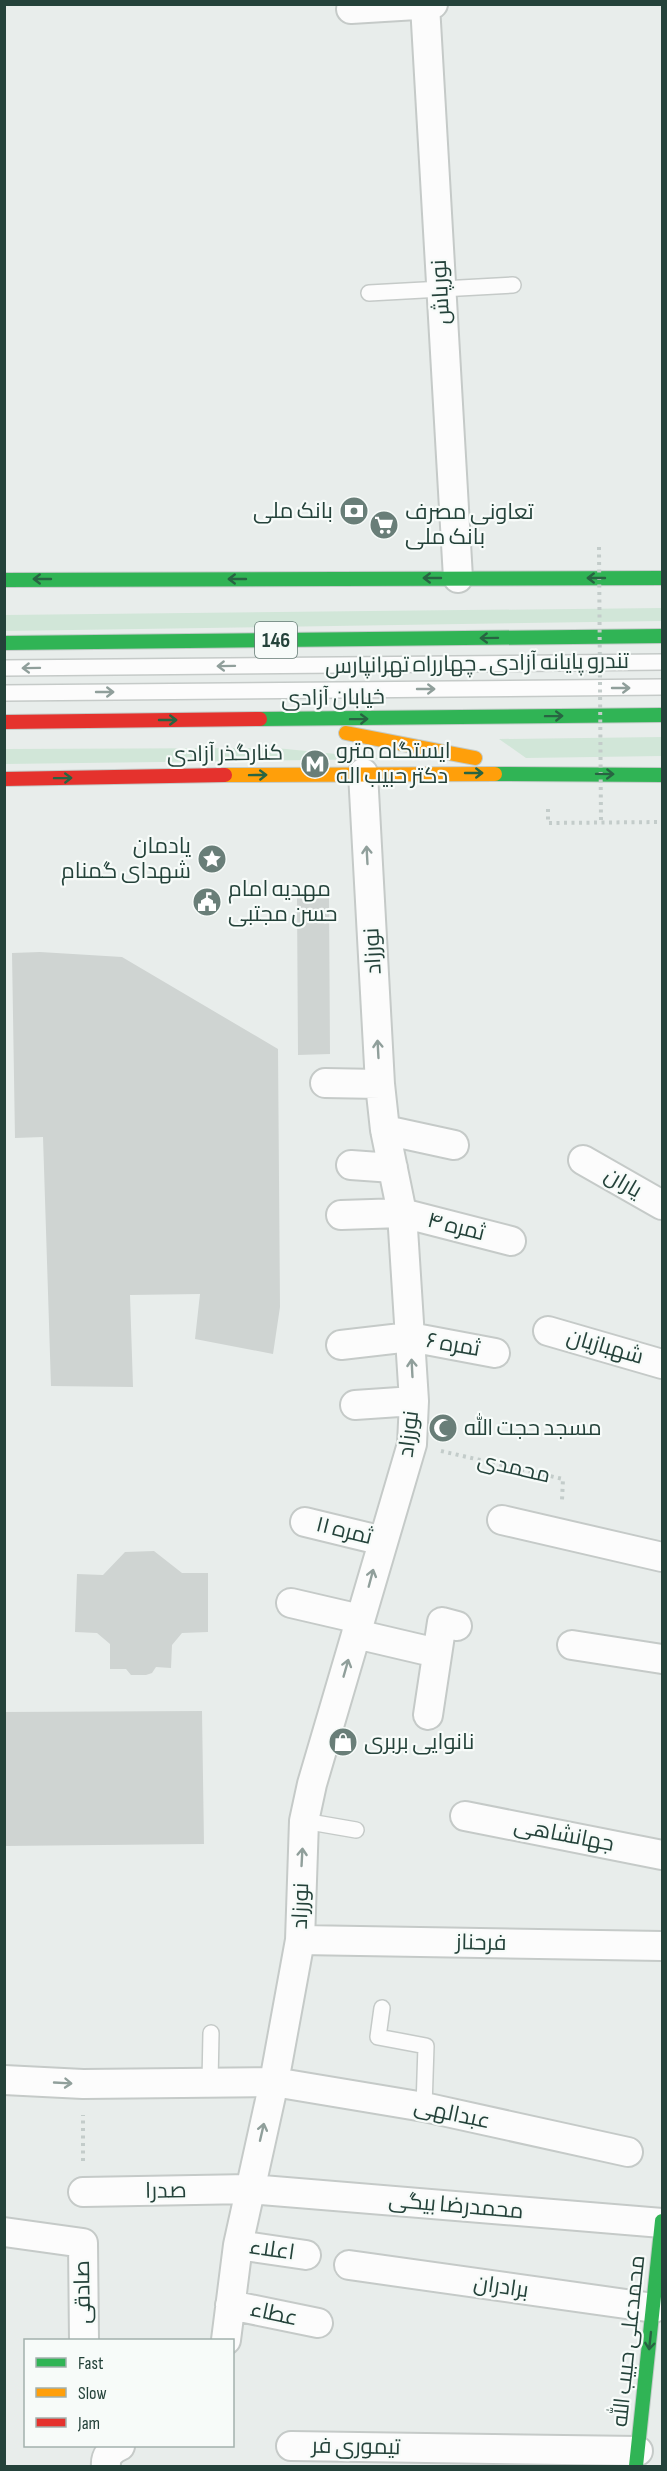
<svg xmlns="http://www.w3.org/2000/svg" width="667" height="2471" font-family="'Sofia Sans Condensed',Cairo,sans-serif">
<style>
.green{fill:#d1e6d8}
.building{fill:#cfd4d2}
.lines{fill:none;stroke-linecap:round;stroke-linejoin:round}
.lane-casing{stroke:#c5cac8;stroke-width:18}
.street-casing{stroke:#c5cac8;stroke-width:32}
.fast-casing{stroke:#c3cbc8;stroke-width:16}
.slow-casing{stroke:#c3cbc8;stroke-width:16}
.jam-casing{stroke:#c3cbc8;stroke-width:16}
.path{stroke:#c3ccca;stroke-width:4;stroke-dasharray:3 4.5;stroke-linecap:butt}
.lane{stroke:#fcfcfc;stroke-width:15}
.street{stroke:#fcfcfc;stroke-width:28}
.fast{stroke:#30b455;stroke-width:14}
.slow{stroke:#ff9f0a;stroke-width:14}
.jam{stroke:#e5322d;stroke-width:14}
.path-bridge{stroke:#c3ccca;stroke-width:4;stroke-dasharray:3 4.5;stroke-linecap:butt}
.oneway{stroke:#286442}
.oneway2{stroke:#909f9b}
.labels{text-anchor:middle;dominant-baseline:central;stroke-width:4.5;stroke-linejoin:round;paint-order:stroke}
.shield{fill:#f7fbf9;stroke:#637a73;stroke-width:1.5}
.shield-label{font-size:21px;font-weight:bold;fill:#24423a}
.street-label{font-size:22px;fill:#24423a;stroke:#f7fbf9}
.poi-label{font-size:22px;fill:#24423a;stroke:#f7fbf9;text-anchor:start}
</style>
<rect width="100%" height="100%" fill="#e8edeb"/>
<path class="green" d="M662 608V621L5 631 4 615Z
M662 737V756L526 758 499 739Z
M276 748 386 759 5 764 4 749Z"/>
<path class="building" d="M297 898H329L330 1054 298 1055Z
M40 952 122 957 278 1049 280 1307 273 1354 195 1339 200 1294 130 1295 133 1387 51 1386 43 1137 15 1138 12 953Z
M154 1551 182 1573H208V1632L182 1633 172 1645 171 1668 156 1667 152 1673 146 1675H131L126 1669H110V1644L97 1633 75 1632 77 1574 103 1575 125 1552Z
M202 1711 204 1844 4 1846V1712Z"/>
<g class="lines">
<g class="lane-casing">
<path id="lane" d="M369 293 513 285
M4 668 662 662
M4 693 662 687
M304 1821 356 1830
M382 2008 378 2037 426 2046 424 2107
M210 2082 211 2033"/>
</g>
<g class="street-casing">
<path id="street" d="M425 5 458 578
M351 9 433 4
M325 1083 380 1084
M385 1130 454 1145
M583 1160 662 1205
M351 1165 393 1168
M341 1215 402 1213 511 1241
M548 1331 662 1364
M341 1345 410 1337 495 1353
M355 1405 414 1401
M502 1520 662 1557
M305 1522 383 1541
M291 1603 360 1619
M356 1634 437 1653
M572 1645 662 1659
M428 1715 442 1622 457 1626
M465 1816 662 1855
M300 1940 662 1946
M4 2080 83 2084 274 2082 424 2107 628 2152
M83 2192 250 2189 662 2223
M4 2232 83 2243 84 2340
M238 2245 306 2255
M349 2265 654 2308
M230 2305 318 2323
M226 2340 238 2245 274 2082 300 1940 304 1821 312 1784 412 1444 414 1401 402 1213 385 1130 380 1084 363 773
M291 2446 638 2451
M106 2466C105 2456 111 2450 120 2446"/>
</g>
<g class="fast-casing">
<path id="fast" d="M4 580 662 578
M4 643 662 636
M260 719 662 715
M495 774 662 775
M636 2466 662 2221"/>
</g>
<g class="slow-casing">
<path id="slow" d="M346 733 475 758
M225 775 495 774"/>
</g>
<g class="jam-casing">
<path id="jam" d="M4 722 260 719
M4 779 225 775"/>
</g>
<path class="path" d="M548 809V823L662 822
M441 1451 563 1479 562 1500
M83 2161V2115"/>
<use href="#lane" class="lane"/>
<use href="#street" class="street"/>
<use href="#fast" class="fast"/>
<use href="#slow" class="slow"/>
<use href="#jam" class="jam"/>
<path class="path-bridge" d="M599 547 601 822"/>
</g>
<defs><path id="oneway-shaft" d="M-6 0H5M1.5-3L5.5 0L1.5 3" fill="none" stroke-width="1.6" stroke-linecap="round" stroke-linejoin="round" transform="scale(1.5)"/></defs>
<g class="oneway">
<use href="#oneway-shaft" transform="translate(432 578) rotate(180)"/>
<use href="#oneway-shaft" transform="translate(596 578) rotate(-180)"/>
<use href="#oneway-shaft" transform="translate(42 579) rotate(180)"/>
<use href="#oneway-shaft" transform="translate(237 579) rotate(180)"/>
<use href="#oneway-shaft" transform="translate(489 638) rotate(179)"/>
<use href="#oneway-shaft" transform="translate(554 716) rotate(-1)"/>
<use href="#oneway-shaft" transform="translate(359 719) rotate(-1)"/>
<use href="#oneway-shaft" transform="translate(168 720)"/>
<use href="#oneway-shaft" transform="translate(474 773)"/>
<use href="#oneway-shaft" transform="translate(605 774) rotate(1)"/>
<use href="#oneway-shaft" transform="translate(258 775) rotate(-1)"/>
<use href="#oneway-shaft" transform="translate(63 778) rotate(-1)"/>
<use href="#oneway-shaft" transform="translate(650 2341) rotate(96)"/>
</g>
<g class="oneway2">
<use href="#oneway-shaft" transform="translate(226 666) rotate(179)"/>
<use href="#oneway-shaft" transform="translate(31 668) rotate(179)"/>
<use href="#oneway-shaft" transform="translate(621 688)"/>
<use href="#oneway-shaft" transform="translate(426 689)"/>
<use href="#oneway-shaft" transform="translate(105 692)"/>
<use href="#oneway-shaft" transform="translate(367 855) rotate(-93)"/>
<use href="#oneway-shaft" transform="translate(378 1049) rotate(-93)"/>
<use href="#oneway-shaft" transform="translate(412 1368) rotate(-93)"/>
<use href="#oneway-shaft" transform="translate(371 1578) rotate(-75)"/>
<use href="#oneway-shaft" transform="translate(346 1668) rotate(-74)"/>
<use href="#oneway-shaft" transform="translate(302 1857) rotate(-87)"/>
<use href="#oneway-shaft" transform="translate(63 2083) rotate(3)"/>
<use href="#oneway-shaft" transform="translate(262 2132) rotate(-77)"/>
</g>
<defs>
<g id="bank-disc" transform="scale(1.5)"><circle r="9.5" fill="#697e78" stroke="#f7fbf9"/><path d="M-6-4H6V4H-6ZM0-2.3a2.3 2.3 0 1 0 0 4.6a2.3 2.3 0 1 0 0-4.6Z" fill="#fff"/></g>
<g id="supermarket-disc" transform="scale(1.5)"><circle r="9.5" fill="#697e78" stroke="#f7fbf9"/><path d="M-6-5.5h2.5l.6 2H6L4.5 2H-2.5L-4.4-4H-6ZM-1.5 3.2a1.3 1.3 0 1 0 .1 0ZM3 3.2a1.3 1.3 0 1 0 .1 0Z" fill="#fff"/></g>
<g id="metro-disc" transform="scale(1.5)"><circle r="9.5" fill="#697e78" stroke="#f7fbf9"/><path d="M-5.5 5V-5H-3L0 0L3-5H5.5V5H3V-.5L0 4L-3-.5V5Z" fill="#fff"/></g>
<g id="sight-disc" transform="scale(1.5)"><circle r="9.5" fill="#697e78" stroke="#f7fbf9"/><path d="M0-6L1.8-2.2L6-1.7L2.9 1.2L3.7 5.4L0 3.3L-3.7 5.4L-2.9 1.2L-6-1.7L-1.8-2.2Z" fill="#fff"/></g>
<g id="civic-disc" transform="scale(1.5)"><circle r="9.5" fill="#697e78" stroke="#f7fbf9"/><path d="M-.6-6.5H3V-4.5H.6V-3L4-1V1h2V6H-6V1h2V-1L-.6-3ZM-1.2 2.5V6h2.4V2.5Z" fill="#fff"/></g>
<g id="mosque-disc" transform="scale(1.5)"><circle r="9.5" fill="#697e78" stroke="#f7fbf9"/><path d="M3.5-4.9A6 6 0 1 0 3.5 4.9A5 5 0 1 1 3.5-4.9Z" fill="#fff"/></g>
<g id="shop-disc" transform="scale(1.5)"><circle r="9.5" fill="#697e78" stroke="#f7fbf9"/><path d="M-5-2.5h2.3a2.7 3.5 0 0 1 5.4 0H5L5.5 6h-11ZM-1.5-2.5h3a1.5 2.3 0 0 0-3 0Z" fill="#fff"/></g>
</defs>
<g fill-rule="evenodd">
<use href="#bank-disc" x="354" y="511"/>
<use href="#supermarket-disc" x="384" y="525"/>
<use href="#metro-disc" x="315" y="764"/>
<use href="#sight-disc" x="212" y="859"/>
<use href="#civic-disc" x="207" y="902"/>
<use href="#mosque-disc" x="443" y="1428"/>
<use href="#shop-disc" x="343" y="1742"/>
</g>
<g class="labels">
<rect class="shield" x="255" y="622" width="42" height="36" rx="4.5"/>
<g class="shield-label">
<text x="276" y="640">146</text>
</g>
<g class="street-label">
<text transform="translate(441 292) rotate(-93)">نورپاش</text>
<text transform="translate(477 664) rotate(-1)">تندرو پایانه آزادی ـ چهارراه تهرانپارس</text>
<text transform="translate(333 698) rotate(-1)">خیابان آزادی</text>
<text transform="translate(225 754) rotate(-1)">کنارگذر آزادی</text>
<text transform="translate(373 951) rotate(-93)">نورزاد</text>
<text transform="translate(623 1183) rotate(30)">یاران</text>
<text transform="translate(456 1227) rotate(14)">ثمره ۴</text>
<text transform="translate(453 1345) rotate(10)">ثمره ۶</text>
<text transform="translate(605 1347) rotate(16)">شهبازیان</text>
<text transform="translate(409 1434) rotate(-83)">نورزاد</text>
<text transform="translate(514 1468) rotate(13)">محمدی</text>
<text transform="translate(344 1531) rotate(14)">ثمره ۱۱</text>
<text transform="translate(564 1835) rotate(11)">جهانشاهی</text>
<text transform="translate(301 1906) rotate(-88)">نورزاد</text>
<text transform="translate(481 1943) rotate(1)">فرحناز</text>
<text transform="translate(452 2114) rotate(12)">عبدالهی</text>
<text transform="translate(166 2191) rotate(-1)">صدرا</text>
<text transform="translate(456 2206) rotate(5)">محمدرضا بیگی</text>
<text transform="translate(272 2250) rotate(8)">اعلاء</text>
<text transform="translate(501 2287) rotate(8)">برادران</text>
<text transform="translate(83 2292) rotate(-91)">صادقی</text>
<text transform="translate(274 2314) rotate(12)">عطاء</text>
<text transform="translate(629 2341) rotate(-84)">محمدعلی حبیب الله</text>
<text transform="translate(356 2447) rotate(1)">تیموری فر</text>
</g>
<g class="poi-label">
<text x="333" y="511" text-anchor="end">بانک ملی</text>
<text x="405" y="512">تعاونی مصرف<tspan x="405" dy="25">بانک ملی</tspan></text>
<text x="336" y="751">ایستگاه مترو<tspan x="336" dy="25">دکتر حبیب اله</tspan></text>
<text x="191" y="846" text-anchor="end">یادمان<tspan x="191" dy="25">شهدای گمنام</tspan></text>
<text x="228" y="889">مهدیه امام<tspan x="228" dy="25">حسن مجتبی</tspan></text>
<text x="464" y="1428">مسجد حجت الله</text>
<text x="364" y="1742">نانوایی بربری</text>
</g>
</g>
<rect width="667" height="2471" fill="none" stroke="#24423a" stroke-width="12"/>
<rect x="24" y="2339" width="210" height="108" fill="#f7fbf9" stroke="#a3b1ad" stroke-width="1.5"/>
<rect x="36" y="2358" width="30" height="9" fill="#30b455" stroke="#a3b1ad" stroke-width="1.5"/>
<text x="78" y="2369" font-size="18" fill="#24423a">Fast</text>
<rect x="36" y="2388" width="30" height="9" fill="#ff9f0a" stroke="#a3b1ad" stroke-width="1.5"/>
<text x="78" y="2399" font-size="18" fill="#24423a">Slow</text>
<rect x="36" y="2418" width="30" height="9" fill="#e5322d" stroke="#a3b1ad" stroke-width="1.5"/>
<text x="78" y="2429" font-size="18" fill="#24423a">Jam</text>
</svg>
